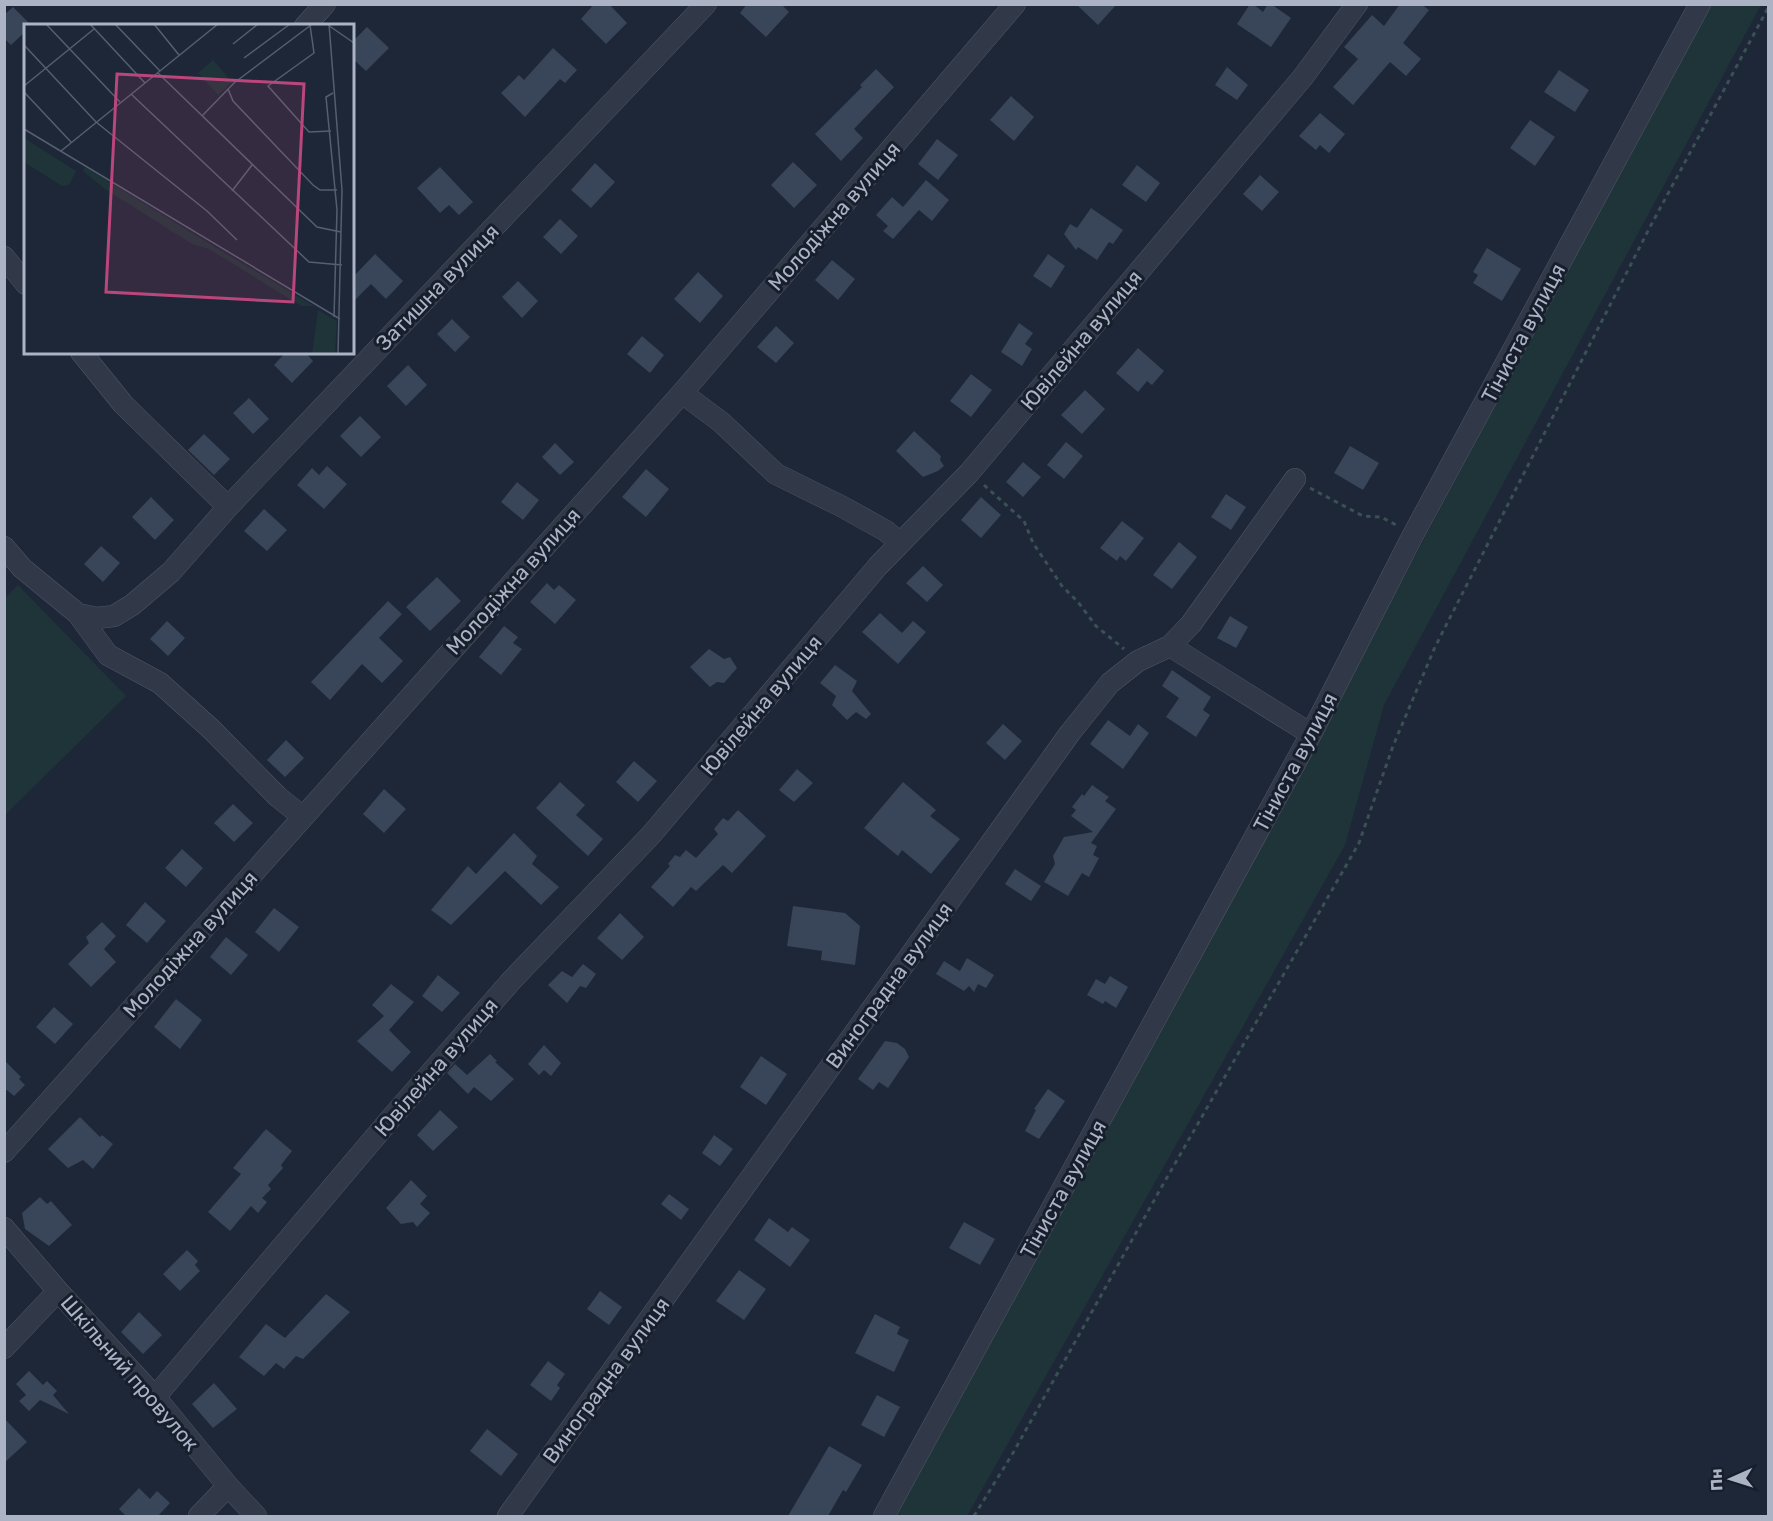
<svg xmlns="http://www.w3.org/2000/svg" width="1773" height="1521" font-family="Rubik,sans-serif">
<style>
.green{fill:#1f3439}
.building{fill:#394558}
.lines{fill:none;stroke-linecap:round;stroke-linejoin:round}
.minor-casing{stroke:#4f5666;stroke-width:22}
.path{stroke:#3a5053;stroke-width:3;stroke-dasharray:4.5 4.5;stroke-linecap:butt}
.minor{stroke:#313948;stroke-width:21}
.labels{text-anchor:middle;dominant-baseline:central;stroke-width:6;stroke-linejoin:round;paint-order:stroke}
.street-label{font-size:21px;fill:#abb3c5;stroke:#171e2c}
.inset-road{fill:none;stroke:#565f70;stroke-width:1.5}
.view{fill:#bb467b;fill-opacity:0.15;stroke:#bb467b;stroke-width:3}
.inset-edge{fill:none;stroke:#abb3c5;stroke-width:3}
</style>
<rect width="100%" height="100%" fill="#1d2738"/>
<path class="green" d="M1708 5H1761L1384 705 1345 845 967 1516H895L1319 737Z
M18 585 126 696 5 815V598Z"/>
<path class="building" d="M594 4H609L627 23 606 44 581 19Z
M747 4H781L789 12 766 37 740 13Z
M1076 4H1117L1098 25Z
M1250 4H1253L1263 12 1268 4H1271L1291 18 1271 47 1237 24Z
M1400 4H1421L1429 10 1403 43 1421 59 1406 76 1390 62 1353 105 1333 87 1358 59 1344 47 1372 15 1384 26Z
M13 7 31 25 26 26V31L11 45 4 38V15Z
M367 27 389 48 366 71 352 58V42Z
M553 48 577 70 565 83 560 79 525 117 501 93 519 75 524 80Z
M1227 67 1248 85 1237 100 1215 85Z
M876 69 894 87 854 129 863 138 841 161 815 134 862 87 860 85Z
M1559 70 1589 90 1575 112 1544 92Z
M1011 96 1034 117 1014 141 990 120Z
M1320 113 1345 134 1329 153 1320 145 1316 150 1299 136Z
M1530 120 1555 137 1535 166 1510 148Z
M937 139 958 155 938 180 918 164Z
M793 162 817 185 794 208 771 185Z
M595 163 615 182 591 208 571 190Z
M1137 165 1160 183 1146 202 1122 185Z
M440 167 473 202 459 215 449 205 440 213 417 188Z
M1260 175 1279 192 1262 211 1243 194Z
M926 180 949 200 932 221 919 210 893 239 883 231 888 226 876 215 892 197 903 207Z
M1091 208 1123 230 1113 244 1109 242 1097 260 1078 247 1076 250 1064 234 1070 224 1077 228Z
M560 219 578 236 561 254 543 237Z
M1487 248 1521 269 1502 301 1473 283 1478 275 1473 272Z
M375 254 403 281 386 299 371 284 352 303V278Z
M1048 254 1065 266 1051 288 1033 276Z
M832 260 855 279 838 300 815 280Z
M698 272 723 296 700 323 674 299Z
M518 281 538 301 522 318 502 297Z
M452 319 470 337 455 352 437 334Z
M1019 323 1033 333 1025 344 1032 349 1022 366 1001 352Z
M776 326 794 343 776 363 757 347Z
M642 336 664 355 650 373 627 354Z
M1138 348 1164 371 1152 385 1147 381 1138 392 1116 373Z
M286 352H305L313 361 292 383 274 365Z
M408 365 427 385 406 406 387 386Z
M971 374 992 390 971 417 950 401Z
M1085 390 1105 409 1082 434 1061 415Z
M249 398 269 419 253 434 233 413Z
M360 416 381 437 361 457 340 436Z
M914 431 941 456 940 460 944 466 938 471 923 477 896 451Z
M204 434 230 459 214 475 188 450Z
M1066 442 1083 456 1064 479 1047 465Z
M555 443 574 462 560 475 542 457Z
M1350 446 1379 463 1363 490 1334 473Z
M1023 462 1041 477 1023 497 1006 482Z
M327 466 347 484 324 509 297 485 312 468 319 475Z
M646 469 669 489 646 517 622 497Z
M517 482 539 500 523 520 501 502Z
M1226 494 1246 507 1231 530 1211 517Z
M151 497 174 520 155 540 132 517Z
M981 497 1001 515 981 538 961 520Z
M264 509 287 530 267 551 244 531Z
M1122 521 1144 538 1126 561 1120 556 1117 561 1100 548Z
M1179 542 1197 557 1172 589 1153 575Z
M101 546 120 563 103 582 84 564Z
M923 566 943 585 927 602 906 583Z
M437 577 461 601 430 631 406 607Z
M547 583 554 590 559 585 576 600 555 624 530 602Z
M388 601 402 614 379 638 403 661 382 683 362 664 330 700 311 682Z
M880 613 902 633 913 621 926 632 898 664 862 632Z
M1230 616 1248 627 1236 648 1217 638Z
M167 621 185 638 168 656 150 639Z
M504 626 518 637 513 643 522 649 501 675 479 657Z
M709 649 724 659 730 657 737 668 724 683 717 682 710 687 690 667Z
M835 665 857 681 852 691 871 714 866 719 856 712 847 720 832 705 836 696 820 683Z
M1172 670 1211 697 1203 710 1210 715 1196 737 1166 717 1179 698 1162 686Z
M1108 720 1130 736 1138 724 1149 733 1123 769 1090 744Z
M1003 724 1022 741 1005 760 986 743Z
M286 740 304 758 285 777 267 760Z
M634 761 657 781 638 802 616 782Z
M797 769 813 783 794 802 779 790Z
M560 782 585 805 576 815 603 839 588 856 536 808Z
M903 782 936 810 930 816 960 839 931 874 902 850 898 856 864 828Z
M1092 785 1109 797 1105 801 1116 809 1091 843 1097 846 1093 855 1099 858 1089 877 1082 873 1068 896 1044 882 1055 864 1053 856 1064 837 1093 832 1071 816 1076 810 1072 807 1082 794 1084 796Z
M384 789 406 809 384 833 363 814Z
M233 804 253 823 234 842 214 823Z
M738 810 766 836 732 873 723 865 696 891 691 887 673 907 651 887 670 866 668 864 675 855 680 857 686 850 696 858 718 834 714 829 723 818 728 821Z
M514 833 537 856 532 864 559 887 541 905 505 871 451 925 431 910 468 866 476 874Z
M182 849 203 868 186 887 165 868Z
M1015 869 1041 886 1031 901 1005 884Z
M145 902 166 921 147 943 126 925Z
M793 906 845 913 860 926 855 965 821 960 822 951 787 946Z
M274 908 299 927 279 952 255 932Z
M620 913 644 937 622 960 597 938Z
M102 922 116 936 104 949 116 962 91 987 68 964 89 943 86 937Z
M226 937 248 955 231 975 210 957Z
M967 958 994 975 986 988 978 984 974 992 969 986 964 991 936 974 944 961 960 971Z
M583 964 596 974 586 988 580 986 567 1003 548 985 562 971 572 977Z
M438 975 460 993 442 1012 422 996Z
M1110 976 1128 987 1116 1008 1105 1001 1103 1004 1087 995 1096 979 1105 984Z
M391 984 414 1002 389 1030 411 1052 392 1072 357 1041 384 1016 372 1005Z
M176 999 202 1020 180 1049 154 1027Z
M54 1007 73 1024 55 1044 36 1027Z
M885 1041 897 1043 905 1049 909 1057 888 1088 879 1082 873 1090 858 1079Z
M544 1045 561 1063 551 1076 544 1070 539 1075 528 1064Z
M490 1054 497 1061 495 1062 514 1079 491 1101 474 1087 468 1094 447 1073 455 1064 467 1075Z
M761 1056 787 1074 766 1105 740 1087Z
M4 1060 21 1077 19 1079 25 1085 14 1096 7 1090 4 1092Z
M1048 1089 1065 1101 1039 1139 1025 1131 1036 1110 1034 1109Z
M440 1110 458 1127 433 1151 417 1135Z
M80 1117 100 1137 102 1135 113 1144 93 1169 83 1160 68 1168 48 1149Z
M266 1129 292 1151 281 1165 283 1168 268 1185 271 1189 262 1198 267 1202 258 1213 251 1206 230 1231 208 1212 241 1174 233 1168Z
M714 1135 733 1149 720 1166 702 1153Z
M411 1180 427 1196 420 1204 430 1213 417 1227 413 1222 401 1224 386 1208Z
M669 1194 689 1209 681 1220 661 1204Z
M40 1197 47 1204 51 1201 72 1225 49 1246 25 1229 22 1213Z
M769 1218 788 1232 792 1227 810 1240 790 1267 754 1240Z
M964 1222 995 1239 980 1265 949 1248Z
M187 1250 198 1261 195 1265 200 1271 180 1291 163 1274Z
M739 1270 766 1289 744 1320 716 1301Z
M600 1291 622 1307 609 1325 587 1309Z
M326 1294 350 1312 303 1359 296 1356 284 1369 276 1363 264 1376 239 1357 266 1324 285 1338Z
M139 1312 162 1335 143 1354 121 1332Z
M875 1314 900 1327 897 1334 909 1340 894 1372 855 1353Z
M548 1361 565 1374 557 1385 560 1388 551 1401 530 1385Z
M29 1371 43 1385 47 1381 57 1391 53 1395 69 1414 40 1400 29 1411 19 1401 26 1395 16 1384Z
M214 1383 237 1409 213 1428 192 1404Z
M877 1395 900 1407 884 1437 861 1425Z
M4 1418 27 1442 4 1463Z
M487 1429 518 1454 501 1476 470 1451Z
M829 1446 862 1465 846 1492 843 1490 828 1516H788Z
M139 1488 150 1499 157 1491 170 1503 158 1516H126L119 1509Z"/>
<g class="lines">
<g class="minor-casing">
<path id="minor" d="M305 26 325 4
M4 257 26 284
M81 352 123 404 228 507
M682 393 721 422 776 474 841 506 886 531 900 543
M4 547 22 568 78 614 108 655 160 683 211 729 278 797 303 817
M78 614 97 618 114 616 132 605 171 572 228 507 706 4
M1170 646 1311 734
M4 1152 682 393 1015 4
M4 1228 58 1291 155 1397 228 1486 256 1516
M4 1348 58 1291
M155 1397 392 1117 512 980 651 835 878 566 969 473 1303 77 1357 4
M199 1516 228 1486
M508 1516 1070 733 1110 683 1138 661 1170 646 1191 624 1295 479
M884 1516 1311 734 1413 535 1700 4"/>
</g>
<path class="path" d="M984 485 1024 521 1033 543 1062 586 1078 602 1096 626 1124 649
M1310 488 1363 516 1381 517 1396 525
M974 1516 1013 1453 1161 1188 1359 843 1393 746 1435 647 1650 227 1768 8"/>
<use href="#minor" class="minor"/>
</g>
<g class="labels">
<g class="street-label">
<text transform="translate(834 216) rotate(-49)">Молодіжна вулиця</text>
<text transform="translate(437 287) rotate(-46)">Затишна вулиця</text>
<text transform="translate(1523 333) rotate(-62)">Тіниста вулиця</text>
<text transform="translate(1081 340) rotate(-50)">Ювілейна вулиця</text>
<text transform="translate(513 581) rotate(-48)">Молодіжна вулиця</text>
<text transform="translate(761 705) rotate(-50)">Ювілейна вулиця</text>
<text transform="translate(1295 762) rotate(-62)">Тіниста вулиця</text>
<text transform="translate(190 944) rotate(-48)">Молодіжна вулиця</text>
<text transform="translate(889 985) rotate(-54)">Виноградна вулиця</text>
<text transform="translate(436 1067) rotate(-49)">Ювілейна вулиця</text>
<text transform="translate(1063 1189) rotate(-61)">Тіниста вулиця</text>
<text transform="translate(130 1373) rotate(49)">Шкільний провулок</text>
<text transform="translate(606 1380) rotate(-54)">Виноградна вулиця</text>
</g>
</g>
<g transform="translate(24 24)">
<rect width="330" height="330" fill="#1d2738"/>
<path d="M189 36 208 58 194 71 174 49ZM0 114 52 147 45 161 38 162 0 138ZM61 143 181 217 290 282H277L185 225 168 220 81 165 59 147ZM294 286 313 297 311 330H288Z" fill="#1f3439"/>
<path class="inset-road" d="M22 0 96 78M66 0 121 59M91 0 136 47M130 0 155 31M305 0 318 166 314 330M286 1 290 29 244 62 285 108 307 107M304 1 330 19M209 20 234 0M0 21 72 98 183 187 213 216M220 34 266 0M134 49 293 203 317 208M0 62 70 5M204 65 209 77 289 161 296 166H313M0 68 47 118M309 69 302 73 313 186 310 293M107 70 285 238 318 241M178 92 210 59 287 1M0 105 316 295M37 127 194 0M208 167 228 141"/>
<path class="view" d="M93 50 280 60 269 278 82 268Z"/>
<rect width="330" height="330" class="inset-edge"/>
</g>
<rect width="1773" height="1521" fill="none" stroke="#abb3c5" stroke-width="12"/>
<g transform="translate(1731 1479) rotate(267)" stroke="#171e2c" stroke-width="4.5" paint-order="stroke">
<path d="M0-4.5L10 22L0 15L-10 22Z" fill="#abb3c5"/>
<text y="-9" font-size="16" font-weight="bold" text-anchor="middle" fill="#abb3c5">Пн</text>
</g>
</svg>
